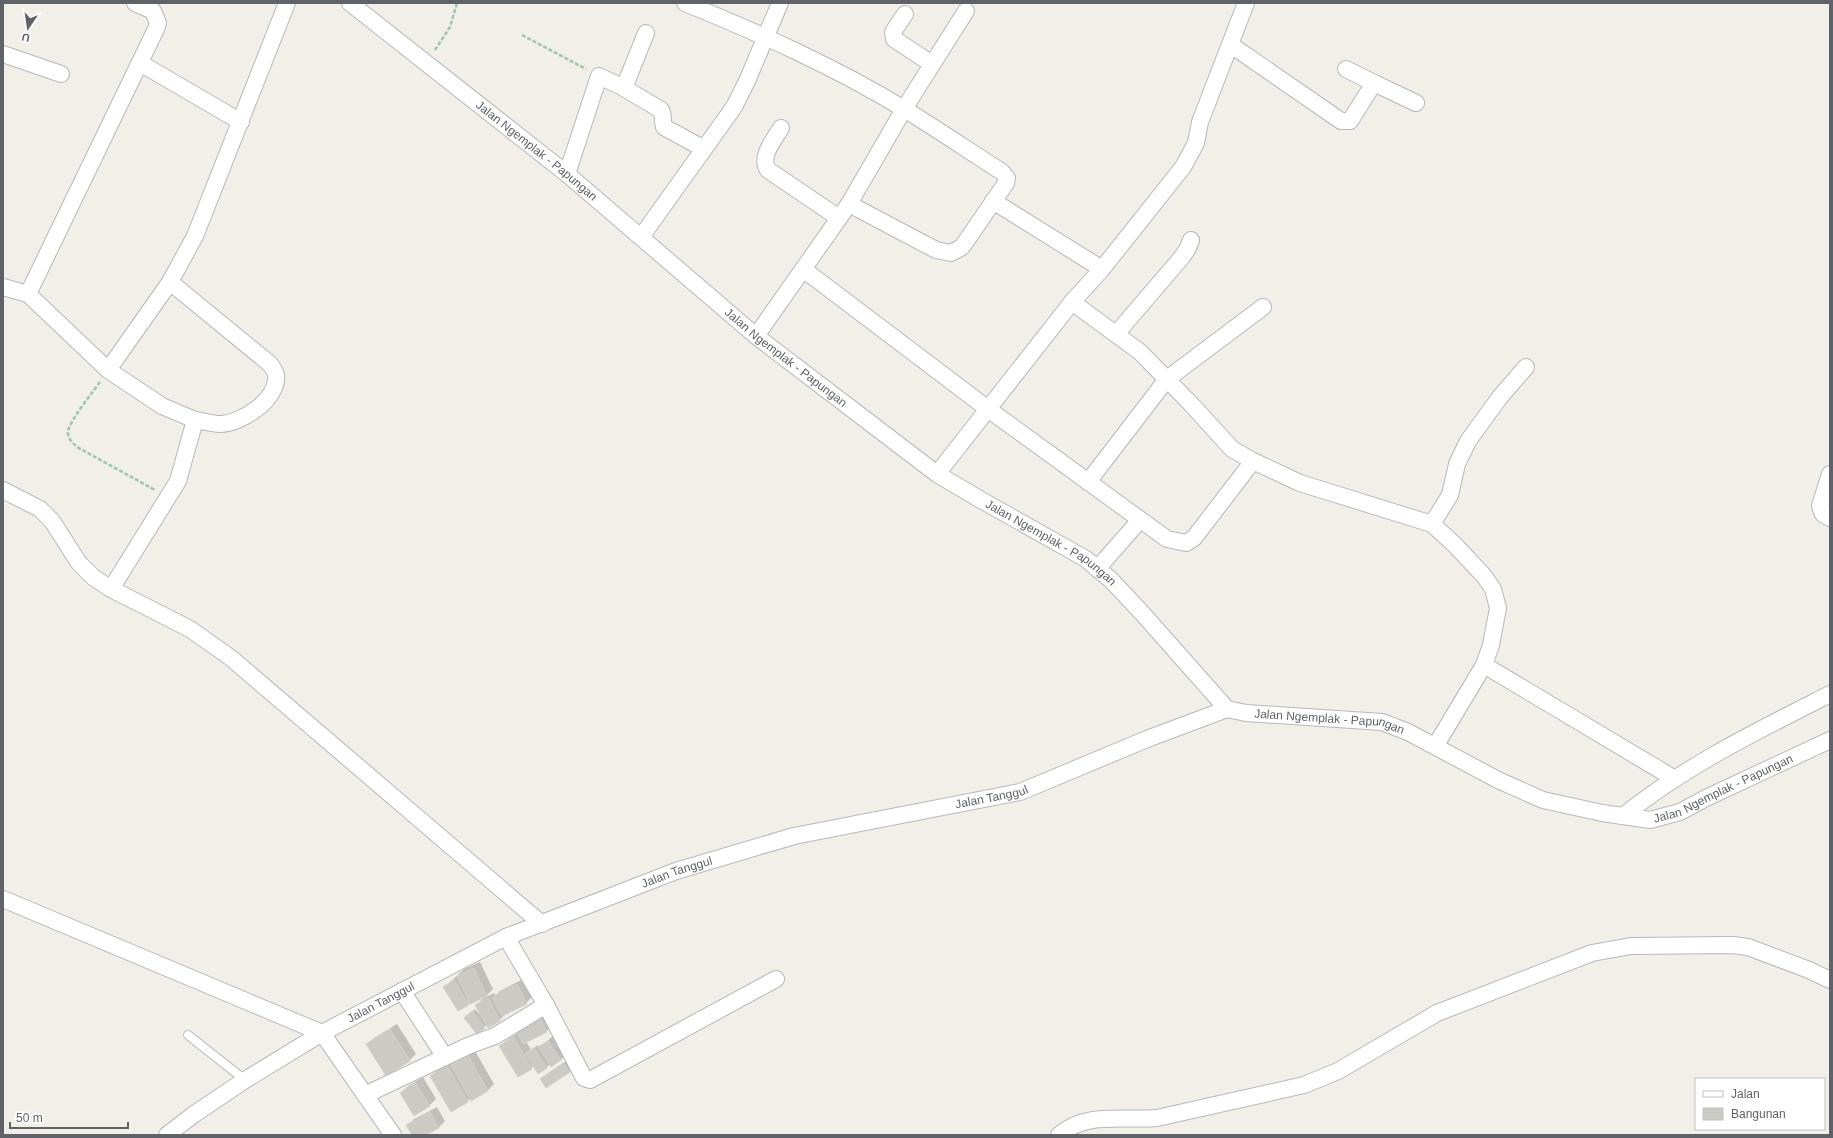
<svg xmlns="http://www.w3.org/2000/svg" width="1833" height="1138" font-family="Arial,sans-serif">
<style>
.shadow{fill:#0003}
.building{fill:#cccac5;stroke:#d6d1c6}
.lines{fill:none;stroke-linecap:round;stroke-linejoin:round}
.lane-casing{stroke:#b5b8bc;stroke-width:10}
.street-casing{stroke:#b5b8bc;stroke-width:18}
.path{stroke:#9cc7a9;stroke-width:2.5;stroke-dasharray:4 2;stroke-linecap:butt}
.lane{stroke:#fff;stroke-width:8}
.street{stroke:#fff;stroke-width:16}
.labels{text-anchor:middle;dominant-baseline:central;stroke-width:3.5;stroke-linejoin:round;paint-order:stroke}
.street-label{font-size:12px;fill:#5f6368;stroke:#fff}
</style>
<rect width="100%" height="100%" fill="#f1efe8"/>
<path class="shadow" d="M480 962 493 989 487 995 470 1002 459 1010 445 987 464 969Z
M523 979 532 997 526 1003 506 1013 500 1020 488 1027 487 1025 477 1033 468 1015 475 1009 480 1015 476 1006 482 999 494 993 496 995 500 991Z
M545 1009 553 1025 547 1031 526 1041 531 1050 538 1045 539 1048 554 1035 567 1053 561 1060 550 1064 546 1068 534 1066 518 1076 500 1046 507 1040 518 1033Z
M397 1024 416 1054 410 1060 387 1074 368 1044 374 1038Z
M474 1049 494 1084 488 1090 471 1099V1098L467 1101 431 1076 438 1070 454 1061 455 1062Z
M570 1058 575 1065 569 1072 541 1079Z
M423 1077 436 1099 430 1105 414 1114 401 1093 407 1087Z
M437 1107 445 1121 438 1128 424 1135H413L408 1125 414 1119Z"/>
<path class="building" d="M474 968 487 996 470 1004 457 976Z
M454 980 469 1005 458 1011 443 987Z
M517 984 527 1004 502 1016 492 997Z
M488 998 500 1021 488 1028 475 1005Z
M472 1011 485 1028 477 1034 464 1018Z
M538 1014 547 1032 523 1044 514 1026Z
M390 1029 410 1061 386 1076 366 1044Z
M514 1037 532 1069 518 1077 499 1046Z
M548 1041 561 1060 551 1067 538 1047Z
M534 1048 547 1068 538 1074 525 1053Z
M468 1055 488 1091 471 1101 451 1065Z
M563 1063 570 1072 546 1088 540 1079Z
M447 1066 468 1102 451 1112 430 1076Z
M416 1083 430 1106 414 1116 400 1093Z
M430 1112 439 1128 426 1135H412L406 1125Z"/>
<g class="lines">
<g class="lane-casing">
<path id="lane" d="M188 1035 245 1080"/>
</g>
<g class="street-casing">
<g id="street">
<path id="s1" d="M350 3 567 174 756 336 937 474 981 500 1086 559 1111 580 1142 613 1227 709 1246 713 1382 722 1408 732 1498 780 1543 800 1602 813 1650 820 1680 812 1706 798 1830 740"/>
<path d="M685 3C761 34 835 67 904 109 937 129 969 151 1002 172L1007 178 1006 183 962 247 951 253 936 250 849 204"/>
<path d="M905 14 893 32 894 39 932 64"/>
<path d="M1231 45 1341 121H1350L1374 83 1416 103"/>
<path d="M3 54 61 74"/>
<path d="M140 63 241 122"/>
<path d="M1346 69 1374 83"/>
<path d="M624 88 661 110C664 115 662 121 664 127L704 149"/>
<path d="M781 128C774 140 759 157 768 170L839 218"/>
<path d="M567 174 599 76 624 88 646 33"/>
<path d="M993 201 1102 269"/>
<path d="M641 237 734 107 747 81 780 3"/>
<path d="M803 269 988 409 1167 539 1186 543 1194 538 1253 461"/>
<path d="M3 287 28 294 108 370"/>
<path d="M28 294 156 29 158 23 153 11 135 3"/>
<path d="M1072 302 1140 352 1191 404 1232 449 1253 461 1300 483 1432 524 1455 545 1484 576 1493 589 1498 608 1491 645 1484 665 1436 745"/>
<path d="M1116 334 1182 257 1188 248 1191 240"/>
<path d="M756 336 849 204 904 109 966 11"/>
<path d="M195 420 162 406 108 370 170 282 195 236 287 3"/>
<path d="M937 474 1072 302 1102 269 1183 167 1196 143 1200 122 1246 3"/>
<path d="M1830 474 1820 506 1823 514 1830 518"/>
<path d="M1088 482 1167 379 1263 307"/>
<path d="M3 490 40 509 52 521 79 563 93 577 111 589 190 629 231 658 542 924"/>
<path d="M1432 524 1450 495 1457 464 1468 441 1500 397 1526 367"/>
<path d="M1097 569 1140 520"/>
<path d="M111 589 178 481 195 420C203 421 212 424 220 424 241 424 279 399 276 375 276 372 272 367 270 364L170 282"/>
<path d="M1484 665 1675 779"/>
<path d="M1623 816C1685 766 1759 730 1830 694"/>
<path d="M3 899 322 1033 393 1135"/>
<path d="M506 937 546 1005 584 1078 590 1080 776 979"/>
<path d="M402 991 445 1057"/>
<path d="M365 1095 470 1045 495 1036 546 1005"/>
<path id="s2" d="M167 1135 193 1115 245 1080 322 1033 506 937 676 871 794 836 1020 792 1147 739 1227 709"/>
<path d="M1059 1135C1087 1111 1123 1121 1157 1118L1304 1085 1338 1071 1437 1013 1592 953 1631 946 1733 945 1748 947 1809 970 1830 980"/>
</g>
</g>
<path class="path" d="M522 35 586 69
M435 50 450 27 457 3
M100 382C92 393 71 419 68 431 67 438 73 443 77 447L155 490"/>
<use href="#lane" class="lane"/>
<use href="#street" class="street"/>
</g>
<g class="labels">
<g class="street-label">
<text stroke="none"><textPath href="#s1" startOffset="238">Jalan Ngemplak - Papungan</textPath></text>
<text stroke="none"><textPath href="#s1" startOffset="562">Jalan Ngemplak - Papungan</textPath></text>
<text stroke="none"><textPath href="#s1" startOffset="886">Jalan Ngemplak - Papungan</textPath></text>
<text stroke="none"><textPath href="#s1" startOffset="1234">Jalan Ngemplak - Papungan</textPath></text>
<text stroke="none"><textPath href="#s1" startOffset="1654">Jalan Ngemplak - Papungan</textPath></text>
<text stroke="none"><textPath href="#s2" startOffset="900">Jalan Tanggul</textPath></text>
<text stroke="none"><textPath href="#s2" startOffset="576">Jalan Tanggul</textPath></text>
<text stroke="none"><textPath href="#s2" startOffset="252">Jalan Tanggul</textPath></text>
</g>
</g>
<rect width="1833" height="1138" fill="none" stroke="#5f6368" stroke-width="8"/>
<rect x="1695" y="1078" width="130" height="52" fill="#ffffff" stroke="#bfc1c3"/>
<rect x="1703" y="1091" width="20" height="6" fill="#ffffff" stroke="#bfc1c3"/>
<text x="1731" y="1098" font-size="12" fill="#5f6368">Jalan</text>
<rect x="1703" y="1108" width="20" height="12" fill="#cccac5" stroke="#bfc1c3"/>
<text x="1731" y="1118" font-size="12" fill="#5f6368">Bangunan</text>
<g transform="translate(28 28) rotate(193)" stroke="#ffffff" stroke-width="3" paint-order="stroke">
<path d="M0-3L7 15L0 10L-7 15Z" fill="#5f6368"/>
<text y="-6" font-size="11" font-weight="bold" text-anchor="middle" fill="#5f6368">U</text>
</g>
<path d="M10 1122v6h118v-6" fill="none" stroke="#5f6368" stroke-width="2"/>
<text x="16" y="1122" font-size="12" fill="#5f6368" stroke="#ffffff" stroke-width="3" paint-order="stroke">50 m</text>
</svg>
